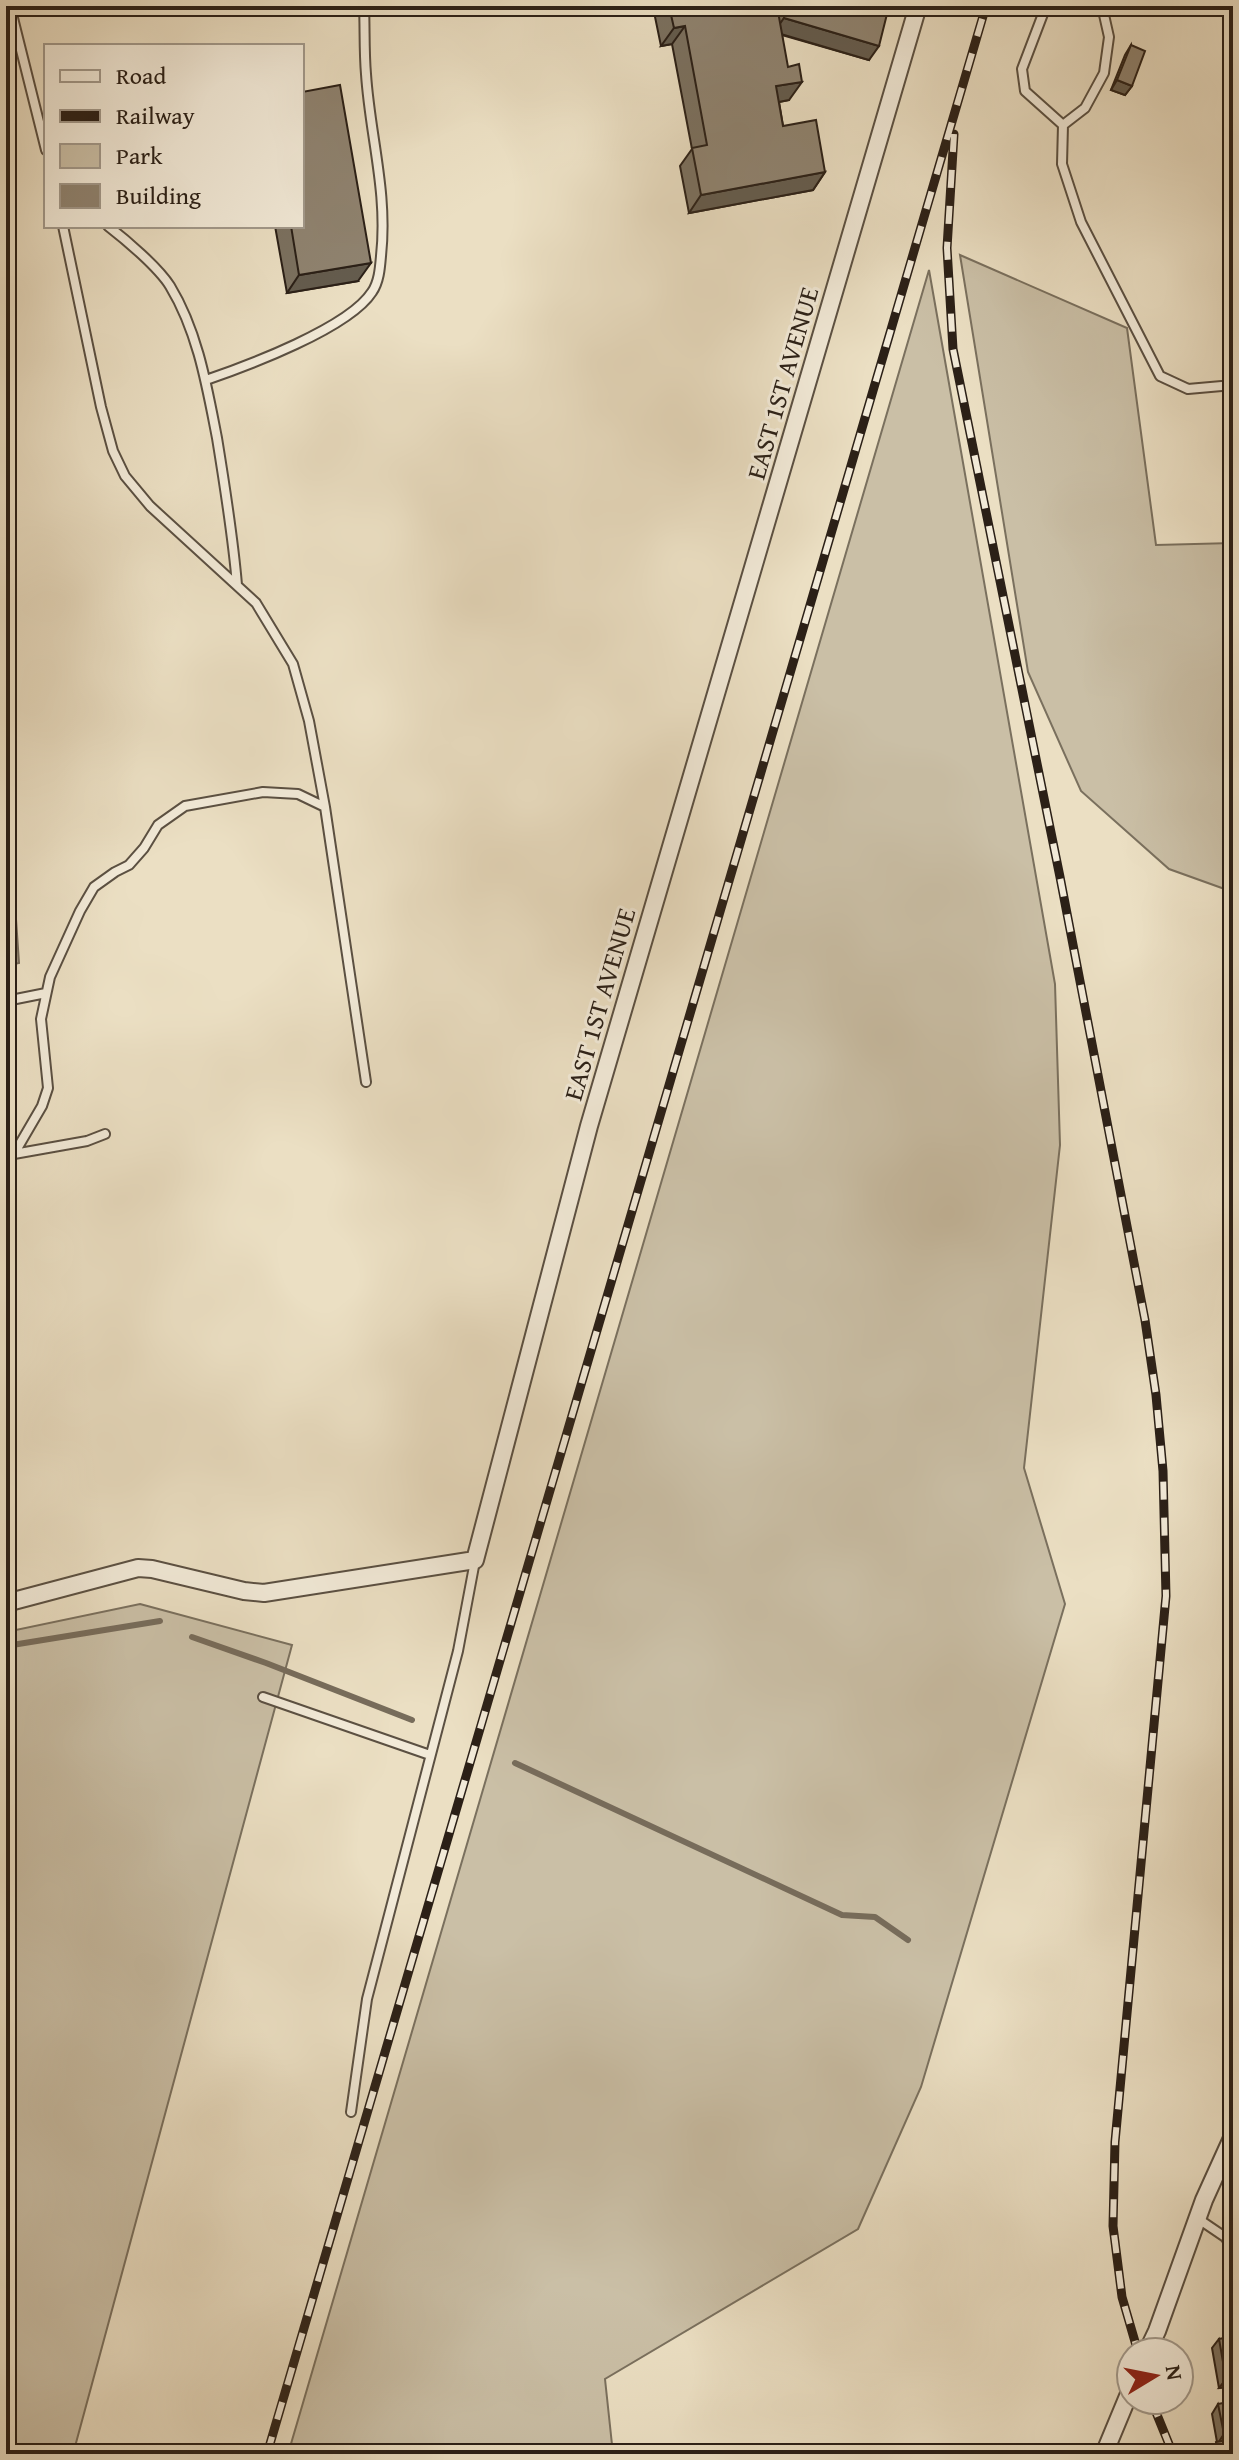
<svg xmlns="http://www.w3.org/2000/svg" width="1239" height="2460" font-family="'Gentium Book Plus',serif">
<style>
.green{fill:#cabfa6;stroke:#7a705e;stroke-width:2}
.water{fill:#aa9e89;stroke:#776c5b;stroke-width:2}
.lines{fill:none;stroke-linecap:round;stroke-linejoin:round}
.stream{stroke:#776c5b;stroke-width:6}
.lane-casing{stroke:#5b5042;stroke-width:12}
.street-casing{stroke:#5b5042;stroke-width:20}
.lane{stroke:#f2ead8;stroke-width:8}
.street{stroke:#f2ead8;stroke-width:16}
.rail-casing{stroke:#2b2017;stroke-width:9}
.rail{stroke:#f2ead8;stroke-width:6;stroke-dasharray:18;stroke-linecap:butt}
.wall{fill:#7b7160;stroke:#2b2017;stroke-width:2}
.shaded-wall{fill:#645c4e;stroke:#2b2017;stroke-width:2}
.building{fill:#8f8370;stroke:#2b2017;stroke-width:2}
.labels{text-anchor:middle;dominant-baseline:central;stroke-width:6;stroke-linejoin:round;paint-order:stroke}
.street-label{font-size:26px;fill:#2b2017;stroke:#f2ead8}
</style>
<rect width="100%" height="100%" fill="#ebdfc3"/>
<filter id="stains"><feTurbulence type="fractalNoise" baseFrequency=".0025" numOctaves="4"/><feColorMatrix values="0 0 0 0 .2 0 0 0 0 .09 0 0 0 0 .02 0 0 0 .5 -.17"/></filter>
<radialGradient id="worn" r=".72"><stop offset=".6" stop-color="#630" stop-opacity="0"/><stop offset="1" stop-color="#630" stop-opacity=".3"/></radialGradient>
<path class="green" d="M960 255 1127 328 1156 545 1233 543V892L1169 869 1081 791 1028 672Z
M929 270 1055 984 1060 1145 1024 1468 1065 1604 921 2087 858 2229 605 2379 613 2454H288Z
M140 1604 292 1645 73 2454H6V1632Z"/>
<path class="water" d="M6 837 14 890 19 963 6 966Z"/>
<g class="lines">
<path class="stream" d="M192 1637 266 1663 412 1720
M6 1646 160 1621
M515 1763 842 1915 875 1917 908 1940"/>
<g class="lane-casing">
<path id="lane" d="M10 6 46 150
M1046 6 1022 69 1025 91 1063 125 1062 164 1081 222 1160 376 1188 389 1233 385
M1063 125 1085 108 1104 73 1109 37 1102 6
M63 226 101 407 113 451 125 476 150 506 256 603 293 664 309 721 325 807
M108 226C126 240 158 267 170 286 198 332 207 387 217 438 225 487 233 536 237 585
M206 380C247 366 349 328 372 292 379 282 380 268 381 256 388 192 370 136 366 74 364 51 365 28 364 6
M6 1001 46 993
M14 1154 87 1141 105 1134
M6 1155 14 1154 42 1106 48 1088 41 1019 50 977 80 911 94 887 115 872 129 865 144 848 158 825 185 806 263 792 298 794 325 807 366 1082
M1233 1639 1231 1726 1233 1731
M263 1697 430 1755
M351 2112 367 1999 458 1651 475 1561
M1197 2218 1225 2237 1233 2248"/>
</g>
<g class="street-casing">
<path id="street" d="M6 1603 138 1568 152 1569 244 1591 264 1593 475 1560 589 1126 918 6
M1147 2352 1157 2331 1204 2200 1233 2136
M1104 2454 1131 2389"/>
</g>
<use href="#lane" class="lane"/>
<use href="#street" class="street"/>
<g class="rail-casing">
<path id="rail" d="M954 134 947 248 953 349 1060 877 1145 1320 1156 1395 1163 1471 1166 1596 1115 2142 1113 2226 1122 2297 1138 2352
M1151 2400 1173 2454
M267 2454 986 6"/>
</g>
<use href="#rail" class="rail"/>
</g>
<path class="wall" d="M658 6H777L779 17 782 6H889L869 60 782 35 789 100 779 102 783 126 825 172 813 190 689 213 680 166 692 149 672 44 661 46 654 12Z
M1131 45 1132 86 1125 95 1111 90 1125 55Z
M275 226H302L358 281 287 293Z
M1219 2339 1233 2386 1219 2388 1212 2348Z
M1218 2404 1233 2454H1210V2451L1217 2442 1212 2414Z"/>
<path class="shaded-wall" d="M784 18 879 46 869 60 774 32Z
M685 26 672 44 661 46 674 28Z
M1117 80 1132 86 1125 95 1111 90Z
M802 82 789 100 763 105 776 86Z
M825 172 813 190 689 213 701 195Z
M371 263 358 281 287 293 299 275Z
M1233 2377V2386L1219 2388 1226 2379Z
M1233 2432V2440L1218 2443 1224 2434Z"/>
<path class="building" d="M669 6H777L788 67 799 64 802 82 776 86 783 126 816 120 825 172 701 195 692 148 707 145 685 26 674 28Z
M787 6H843L848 8 849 6H889L879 46 784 18Z
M1131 45 1145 51 1132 86 1117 80Z
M340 85 371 263 299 275 291 226H302V92Z
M1233 2336V2377L1226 2379 1219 2339Z
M1233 2401V2432L1224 2434 1218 2404Z
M1233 2439V2454H1218L1216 2442Z"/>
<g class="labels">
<g class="street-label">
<text transform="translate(782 383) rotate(-74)">EAST 1ST AVENUE</text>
<text transform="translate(599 1004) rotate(-74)">EAST 1ST AVENUE</text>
</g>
</g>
<rect width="1239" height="2460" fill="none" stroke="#ebdfc3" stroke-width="32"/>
<rect x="8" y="8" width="1223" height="2444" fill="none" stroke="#2b2017" stroke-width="4"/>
<rect x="16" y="16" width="1207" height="2428" fill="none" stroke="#2b2017" stroke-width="2"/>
<rect x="44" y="44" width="260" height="184" fill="#f2ead8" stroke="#a2998b" stroke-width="2"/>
<rect x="60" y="70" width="40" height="12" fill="#f2ead8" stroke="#a2998b" stroke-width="2"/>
<text x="116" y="84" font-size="24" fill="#2b2017">Road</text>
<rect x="60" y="110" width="40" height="12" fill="#2b2017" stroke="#a2998b" stroke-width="2"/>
<text x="116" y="124" font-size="24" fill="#2b2017">Railway</text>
<rect x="60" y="144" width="40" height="24" fill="#cabfa6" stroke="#a2998b" stroke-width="2"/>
<text x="116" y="164" font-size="24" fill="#2b2017">Park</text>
<rect x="60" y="184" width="40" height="24" fill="#8f8370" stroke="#a2998b" stroke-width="2"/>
<text x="116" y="204" font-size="24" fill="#2b2017">Building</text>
<g transform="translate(1155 2376) rotate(80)"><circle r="38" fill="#f2ead8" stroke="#a2998b" stroke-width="2"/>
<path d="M0-6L14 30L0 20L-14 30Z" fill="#8f2418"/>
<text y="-12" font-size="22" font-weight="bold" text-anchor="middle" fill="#2b2017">N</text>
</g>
<rect width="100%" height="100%" filter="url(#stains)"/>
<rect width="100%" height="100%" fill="url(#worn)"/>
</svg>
